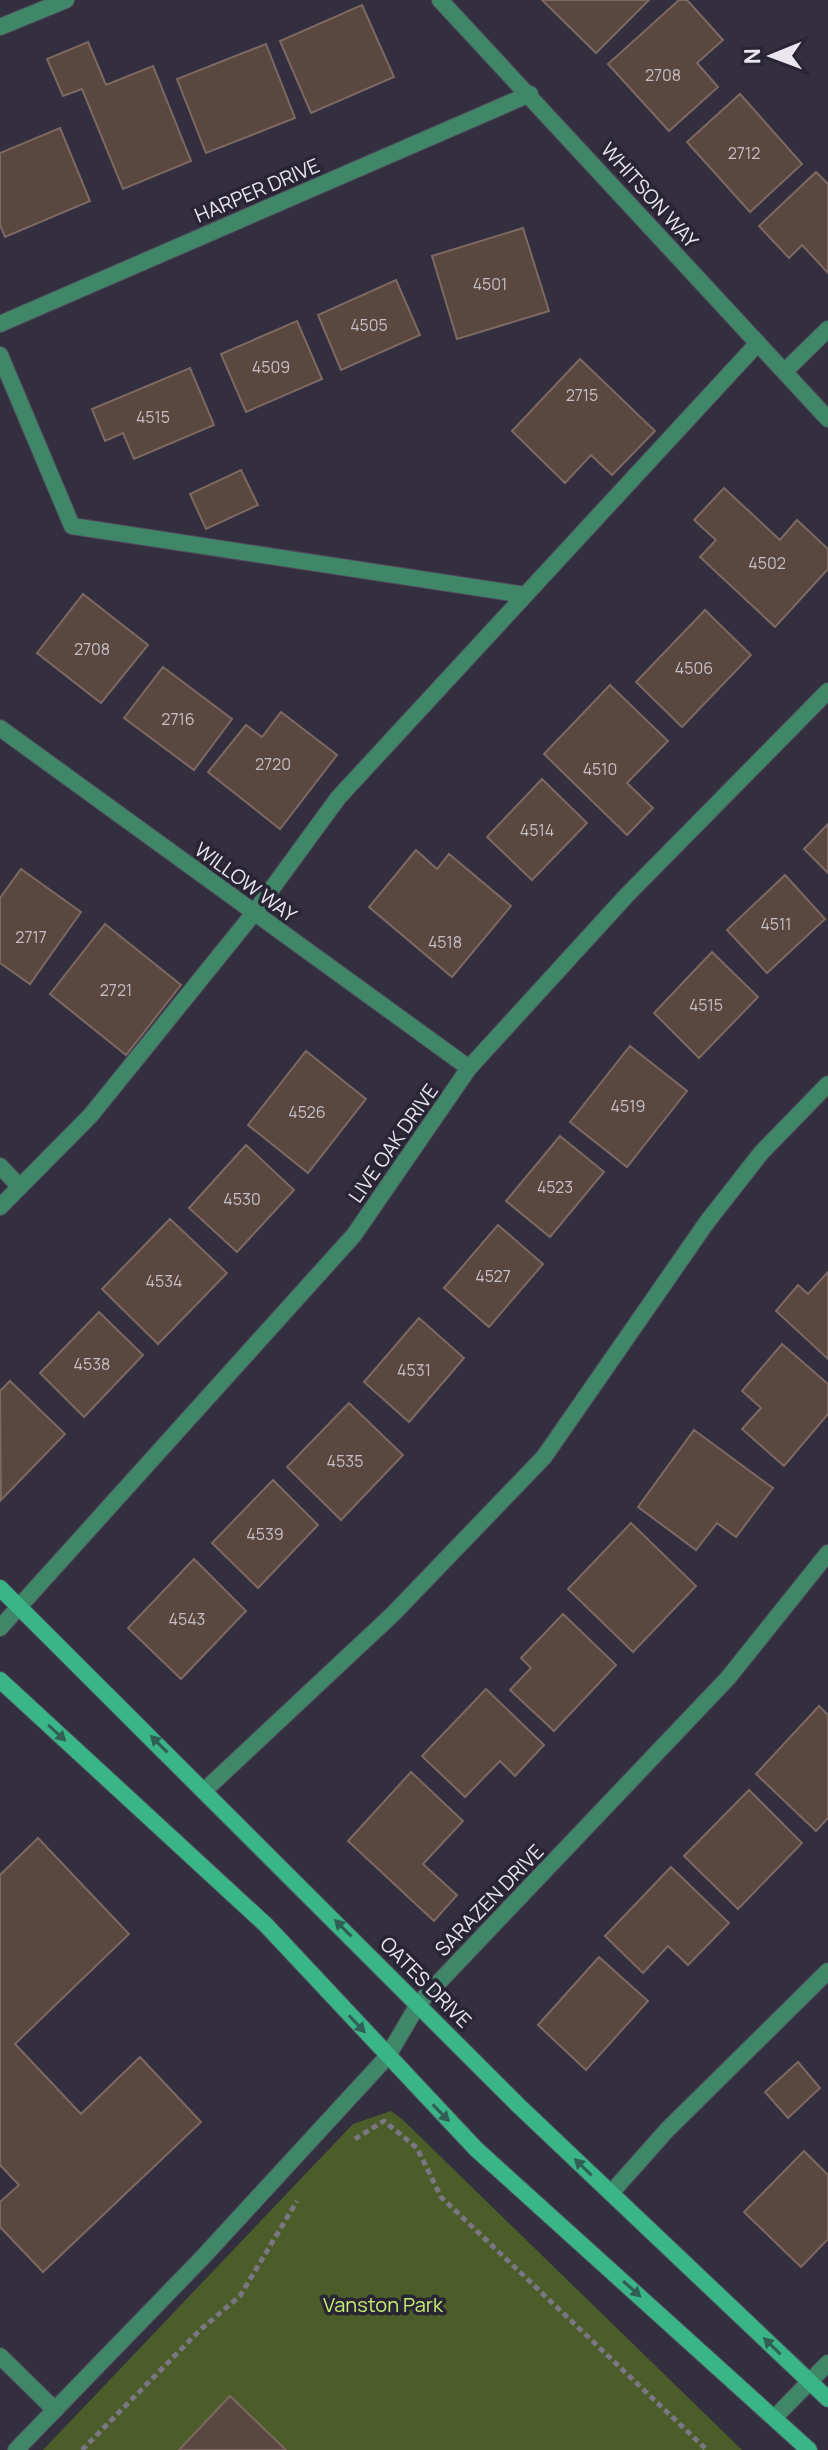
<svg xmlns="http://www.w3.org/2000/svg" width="828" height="2450" font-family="Manrope,sans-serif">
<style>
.green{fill:#4c5d29}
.building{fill:#594740;stroke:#7d6862;stroke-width:2}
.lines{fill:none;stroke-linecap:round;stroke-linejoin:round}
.service-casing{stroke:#504c5b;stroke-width:18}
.minor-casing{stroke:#504c5b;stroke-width:18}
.tertiary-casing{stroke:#504c5b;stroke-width:18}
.secondary-casing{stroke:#504c5b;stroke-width:18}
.path{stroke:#7a7684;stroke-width:5;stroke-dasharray:6 4;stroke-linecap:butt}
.service{stroke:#408669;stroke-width:16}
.minor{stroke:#408669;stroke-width:16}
.tertiary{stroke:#408669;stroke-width:16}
.secondary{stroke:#3ab588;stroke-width:16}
.oneway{fill:#305f56}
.labels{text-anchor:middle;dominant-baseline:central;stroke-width:7;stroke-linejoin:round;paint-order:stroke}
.number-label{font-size:16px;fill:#c5bec4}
.street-label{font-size:20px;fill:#e9e6f0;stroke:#292534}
.park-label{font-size:20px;fill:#c6ee72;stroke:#292534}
</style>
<rect width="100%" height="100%" fill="#332f3f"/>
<path class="green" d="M391 2111 403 2120 742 2450H43L353 2124Z"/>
<path class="building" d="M542 0H649L596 53Z
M679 0H687L723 40 697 63 718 87 669 131 608 64Z
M362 5 394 77 311 113 280 41Z
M88 42 106 85 153 66 191 161 123 189 82 89 63 96 47 59Z
M266 44 295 118 206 153 177 79Z
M740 94 802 164 750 212 687 142Z
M60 128 90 201 5 237 0 225V153Z
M816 172 828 184V273L802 245 789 258 759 226Z
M523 228 549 311 457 339 432 256Z
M396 280 420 335 341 370 318 315Z
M297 321 322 379 246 412 221 354Z
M580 359 655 431 612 475 591 455 565 483 512 431Z
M190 368 214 425 134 459 123 433 105 441 92 409Z
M241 470 258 505 206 529 190 494Z
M724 488 780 540 797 520 828 549V569L775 627 700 557 716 540 694 520Z
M83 594 148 645 101 703 37 653Z
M705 610 751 655 682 727 636 682Z
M163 667 232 719 194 770 124 718Z
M610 685 668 741 627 783 653 808 627 835 544 754Z
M281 712 337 755 280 829 208 772 246 725 262 737Z
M542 779 587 823 532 880 487 837Z
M828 824V873L804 849Z
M416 850 437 869 449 854 511 906 452 977 369 907Z
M21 869 81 912 30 984 0 963V898Z
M785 875 825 919 767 973 727 930Z
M105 924 181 985 126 1055 50 994Z
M712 952 758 997 699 1058 654 1013Z
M630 1046 687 1091 627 1167 570 1122Z
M306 1051 366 1099 308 1173 248 1125Z
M560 1136 604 1172 550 1237 506 1201Z
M246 1145 294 1190 237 1252 189 1208Z
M170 1219 227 1273 158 1344 102 1289Z
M498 1225 543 1264 489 1327 444 1288Z
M828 1272V1359L776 1311 798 1285 808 1294Z
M99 1312 143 1355 84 1417 40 1373Z
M419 1318 464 1358 409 1422 364 1382Z
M782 1344 828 1384V1414L784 1466 742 1429 761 1408 742 1391Z
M10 1381 65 1434 1 1500 0 1391Z
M349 1403 403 1455 341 1520 287 1467Z
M694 1430 773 1488 736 1537 717 1523 696 1550 638 1507Z
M273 1480 318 1525 258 1588 212 1543Z
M631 1523 696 1586 633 1652 568 1589Z
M194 1559 246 1611 181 1679 128 1628Z
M563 1614 616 1665 554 1731 510 1690 531 1668 521 1658Z
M486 1689 544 1745 515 1776 500 1761 465 1797 422 1756Z
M819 1706 828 1715V1818L816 1831 756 1774Z
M411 1772 463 1821 423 1864 457 1895 434 1921 348 1841Z
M749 1790 802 1843 738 1909 684 1856Z
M38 1838 129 1934 15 2044 81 2114 140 2057 201 2122 43 2272 0 2227V2202L19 2185 0 2165V1875Z
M671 1867 729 1923 688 1965 668 1946 643 1973 605 1936Z
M599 1957 648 2001 586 2070 538 2025Z
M798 2062 820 2088 788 2118 765 2092Z
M804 2151 828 2175V2239L801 2267 744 2212Z
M230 2396 286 2450H179Z"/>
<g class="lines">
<g class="service-casing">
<path id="service" d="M0 27 66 0
M0 355 72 526 525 595
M785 371 828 329
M0 1166 20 1187
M0 1207 91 1115 254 913 338 798 758 343
M205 1790 393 1614 544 1457 707 1222 761 1153 828 1084
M611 2193 667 2130 828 1971
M0 2356 55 2410"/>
</g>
<g class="minor-casing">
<path id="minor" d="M0 324 530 94
M0 728 469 1068
M0 1628 354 1235 469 1068 627 895 828 691
M775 2417 828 2363
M16 2450 203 2257 387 2057 419 2003 728 1678 828 1553"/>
</g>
<g class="tertiary-casing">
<path id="tertiary" d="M440 0 828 419"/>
</g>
<g class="secondary-casing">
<path id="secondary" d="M0 1588 519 2106 828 2399
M0 1680 266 1925 476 2149 809 2450"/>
</g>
<path class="path" d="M355 2139 384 2121 417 2148 441 2197 707 2450
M82 2450 200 2330 240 2296 297 2201"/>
<use href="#service" class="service"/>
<use href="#minor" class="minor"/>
<use href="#tertiary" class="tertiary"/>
<use href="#secondary" class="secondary"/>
</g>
<defs><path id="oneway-solid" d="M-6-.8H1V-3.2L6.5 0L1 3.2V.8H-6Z" transform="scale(2)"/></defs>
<g class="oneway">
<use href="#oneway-solid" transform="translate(57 1733) rotate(43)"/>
<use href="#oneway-solid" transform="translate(159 1744) rotate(-135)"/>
<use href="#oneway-solid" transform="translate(343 1928) rotate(-135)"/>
<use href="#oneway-solid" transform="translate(357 2024) rotate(47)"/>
<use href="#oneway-solid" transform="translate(441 2113) rotate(46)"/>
<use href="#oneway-solid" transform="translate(583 2167) rotate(-136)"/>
<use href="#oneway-solid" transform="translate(632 2289) rotate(42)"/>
<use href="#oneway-solid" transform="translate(772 2346) rotate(-136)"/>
</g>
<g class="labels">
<g class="number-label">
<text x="663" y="75">2708</text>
<text x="744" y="153">2712</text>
<text x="490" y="284">4501</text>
<text x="369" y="325">4505</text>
<text x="271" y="367">4509</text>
<text x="582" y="395">2715</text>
<text x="153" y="417">4515</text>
<text x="767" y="563">4502</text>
<text x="92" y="649">2708</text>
<text x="694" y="668">4506</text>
<text x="178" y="719">2716</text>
<text x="273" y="764">2720</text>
<text x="600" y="769">4510</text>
<text x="537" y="830">4514</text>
<text x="776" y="924">4511</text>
<text x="31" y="937">2717</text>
<text x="445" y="942">4518</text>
<text x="116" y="990">2721</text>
<text x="706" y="1005">4515</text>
<text x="628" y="1106">4519</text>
<text x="307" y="1112">4526</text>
<text x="555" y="1187">4523</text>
<text x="242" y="1199">4530</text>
<text x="493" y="1276">4527</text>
<text x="164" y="1281">4534</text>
<text x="92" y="1364">4538</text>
<text x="414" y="1370">4531</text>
<text x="345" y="1461">4535</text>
<text x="265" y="1534">4539</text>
<text x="187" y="1619">4543</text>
</g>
<g class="street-label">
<text transform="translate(257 190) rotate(-23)">HARPER DRIVE</text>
<text transform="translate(650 195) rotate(48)">WHITSON WAY</text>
<text transform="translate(246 882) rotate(36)">WILLOW WAY</text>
<text transform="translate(393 1143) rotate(-55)">LIVE OAK DRIVE</text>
<text transform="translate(489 1900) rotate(-46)">SARAZEN DRIVE</text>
<text transform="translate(426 1982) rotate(45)">OATES DRIVE</text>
</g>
<g class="park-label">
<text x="383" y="2304">Vanston Park</text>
</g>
</g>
<g transform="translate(772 56) rotate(269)" stroke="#292534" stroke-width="6" paint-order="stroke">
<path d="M0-6L14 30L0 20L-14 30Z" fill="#e9e6f0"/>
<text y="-12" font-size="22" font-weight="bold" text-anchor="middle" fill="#e9e6f0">N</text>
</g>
</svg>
